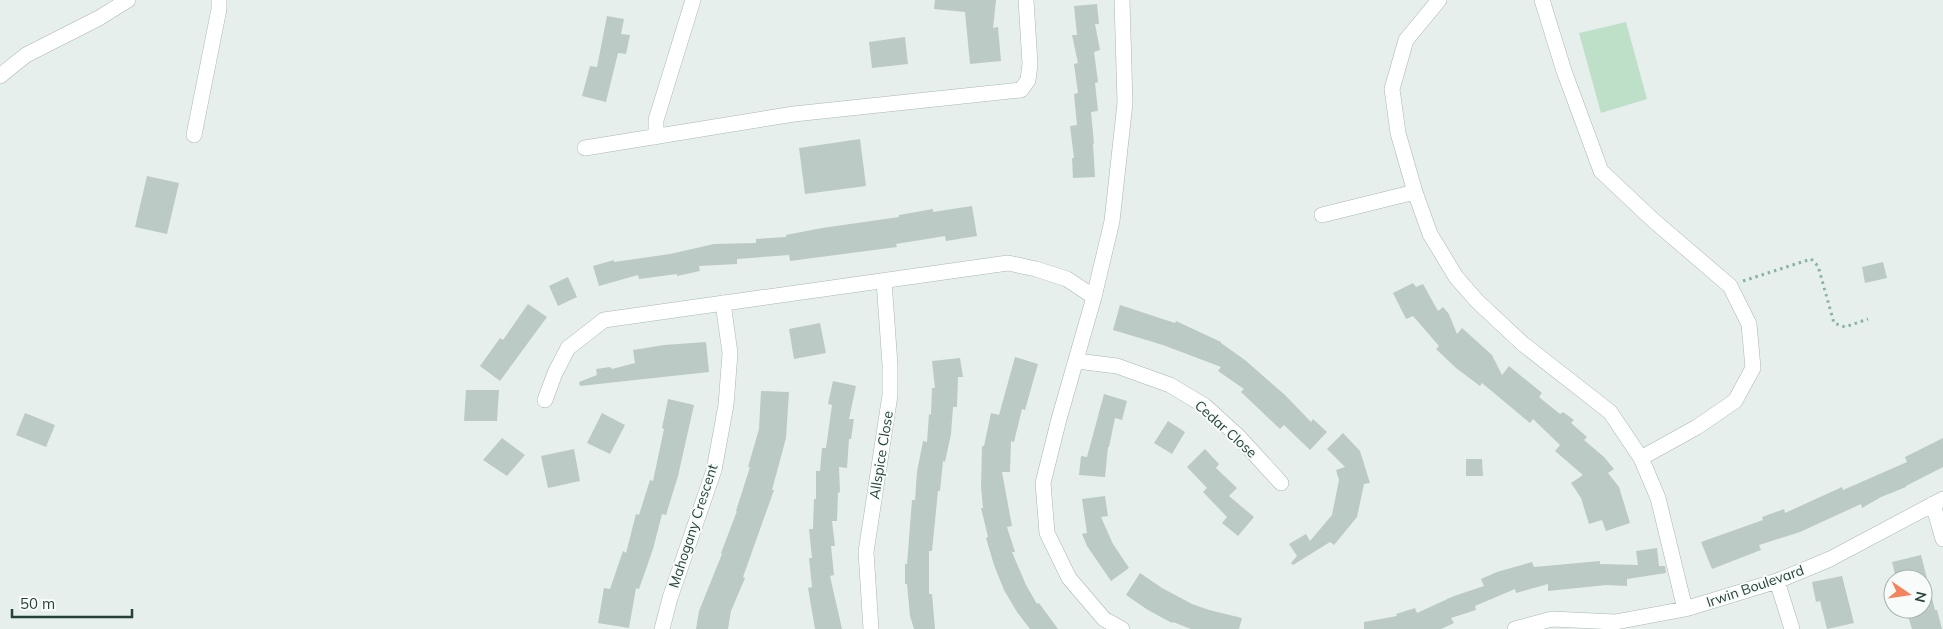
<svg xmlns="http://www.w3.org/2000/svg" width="1943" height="629" font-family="Mulish,sans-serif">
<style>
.green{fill:#bfe0c8}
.building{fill:#bbcac4}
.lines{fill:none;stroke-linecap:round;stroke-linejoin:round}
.minor-casing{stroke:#a8b8b2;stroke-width:16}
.path{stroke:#86b3a5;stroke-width:3;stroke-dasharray:2.5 4;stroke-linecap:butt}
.minor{stroke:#fff;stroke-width:15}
.labels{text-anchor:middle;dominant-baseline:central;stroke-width:4;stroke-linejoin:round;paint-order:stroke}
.street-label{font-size:14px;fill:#24423a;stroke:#f7fbf9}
</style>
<rect width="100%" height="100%" fill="#e6efeb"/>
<path class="green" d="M1626 22 1647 99 1601 113 1579 33Z"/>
<path class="building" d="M935 0H996L993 28 998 27 1001 61 970 64 965 12 934 9Z
M1097 4 1099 24H1095L1100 50 1094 52 1098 82 1095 83 1098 111 1091 112 1094 143 1093 144 1095 177 1073 178 1072 158H1074L1070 126 1077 125 1074 94 1078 93 1074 64 1078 63 1072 35H1077L1074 6Z
M607 16 624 19 621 34 630 35 626 54 618 53 606 102 582 96 590 66 597 67Z
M905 37 908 64 872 68 869 42Z
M860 139 866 186 805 194 799 148Z
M147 176 179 183 167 234 135 227Z
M972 206 977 236 946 241 945 236 896 244 897 247 790 261 789 255 737 259V264L699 266 700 271 677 276V274L639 279 638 275 599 286 593 266 614 260V262L670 254 714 244 756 243V239L786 237V235L822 228 899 217V215L933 209V212Z
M1883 262 1887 278 1865 283 1862 267Z
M568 277 577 297 558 306 549 286Z
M1413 283 1416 287 1423 284 1438 311 1443 307 1449 314 1457 334 1462 328 1492 355 1502 375 1509 366 1542 393 1539 397 1560 414 1563 412 1574 420 1571 423 1587 437 1584 440 1604 457 1614 469 1608 473 1619 487 1630 523 1606 531 1602 520 1589 524 1581 498 1571 483 1583 475 1555 451 1560 445 1533 419 1530 423 1482 383 1480 386 1456 368 1436 349 1439 346 1413 316 1406 319 1393 293Z
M528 304 547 317 500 381 480 366 500 338 503 340Z
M1120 305 1175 323 1176 321 1221 342V343L1245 360 1285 395 1311 422 1313 419 1327 432 1310 450 1284 425 1280 429 1241 392 1244 389 1218 371 1221 367 1163 345 1113 330Z
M820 323 826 353 794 359 789 329Z
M706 342 709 372 580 386 579 382 597 375 596 369 610 367 612 369 635 363 633 350 664 345Z
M1015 357 1038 364 1025 410 1022 409 1014 442 1011 441 1010 472H1002L1012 526 1007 527 1015 552H1012L1026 585 1037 604 1039 603 1058 629H1030L1017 612 1004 590 994 565 986 538 988 537 981 508H983L981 487 982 446H984L991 413 999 415Z
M960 358 963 377H958L957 407H953L951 434 945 462 943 461 940 491H938L932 551H929V594H932L935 629H914L910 616 907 584H905V564H907L912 500H915L917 472 923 441 927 442 929 414 931 415 932 388H935L932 361Z
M833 381 856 386 849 419H854L851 439H849L847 468 839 467 840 492 838 493 837 521H832L835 546H831L834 575 830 576 842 629H815L808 588 812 587 809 558H812L809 529H813L814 499H816V471H820L822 448H826L832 405 828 404Z
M466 390H499L497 421H464Z
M761 391 789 392 786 438 772 490H774L743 577 745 578 731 611 728 629H696L699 611 722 554 721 553 737 511H736L750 467H748L759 429Z
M1104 394 1127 401 1122 420 1115 418 1109 447H1108L1105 477 1079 475 1081 456 1087 457Z
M668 399 694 405 678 476 666 515 662 514 653 549 639 589 636 588 629 628 598 623 604 588 610 589 623 551 626 553 636 514 639 515 650 480 653 481 664 429 662 428Z
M25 413 55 425 46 447 16 435Z
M602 413 625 425 610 454 587 443Z
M1168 421 1185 432 1172 454 1154 443Z
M1343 433 1360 451 1370 483 1364 484 1357 517 1334 545 1330 542 1293 565 1291 563 1297 556 1289 544 1306 534 1310 541 1332 515 1339 480 1336 470 1345 467 1327 449Z
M502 438 525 455 507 476 483 460Z
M1943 438V467L1906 486V487L1881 497 1862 508 1861 504 1800 532 1759 545 1761 550 1712 569 1701 542 1763 520 1762 517 1784 509 1785 513 1842 487 1843 490 1907 462 1905 457Z
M574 449 580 481 548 488 541 456Z
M1205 449 1219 464 1216 468 1237 488 1229 496 1254 517 1238 536 1222 523 1227 517 1203 492 1207 488 1187 467Z
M1466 459H1482L1483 476H1466Z
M1105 496 1108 516 1101 517 1113 544 1129 568 1111 581 1087 546 1082 534 1087 533 1082 499Z
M1657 548 1659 566H1665L1666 573 1627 579V586L1606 585 1548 591V584L1516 593 1515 589 1475 606 1476 610 1451 618 1454 623 1441 629H1364V622L1397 616 1396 614 1415 608 1417 613 1454 596 1484 586 1481 579 1497 572 1532 562 1534 567 1600 561V564L1638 565 1636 551Z
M1921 555 1935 610H1937L1942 629H1912L1906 609H1923V579H1925H1896L1892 562Z
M1140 573 1162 588 1192 604 1209 610 1242 618 1239 629H1191L1173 622 1172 623 1148 610 1126 595Z
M1842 576 1854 623 1827 629 1820 601 1816 602 1812 582Z"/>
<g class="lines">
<g class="minor-casing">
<path id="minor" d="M1439 0 1406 40 1392 89 1398 133 1415 192 1430 234 1456 277 1477 301 1523 344 1610 412 1641 458 1658 498 1685 609
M1542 0 1564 71 1601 171 1653 220 1730 286 1749 324 1753 368 1735 401 1697 427 1641 458
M0 76 26 55 99 18 128 0
M194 135 219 9V0
M656 137V120L693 0
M585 148 794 114 1021 90 1028 80 1030 64 1026 0
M1322 215 1415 192
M1077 361 1117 366 1170 385 1205 406 1238 436 1281 483
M545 400 555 373 568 348 604 320 1008 263 1036 269 1067 279 1094 297
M1933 504 1943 539
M1777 581 1792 629
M662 629 670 598 714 470 726 405 730 353 723 303
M871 629 866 552 890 395V365L884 281
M1122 629 1104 619 1069 578 1047 533 1043 483 1059 419 1094 297 1112 221 1125 103 1122 0
M1515 629 1552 619 1615 622 1685 609 1777 581 1830 559 1943 499"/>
</g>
<path class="path" d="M1743 281 1811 259 1818 266 1834 323 1845 327 1868 319"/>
<use href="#minor" class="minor"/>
</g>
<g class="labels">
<g class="street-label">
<text transform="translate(1226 429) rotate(42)">Cedar Close</text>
<text transform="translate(881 455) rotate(-81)">Allspice Close</text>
<text transform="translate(693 526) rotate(-72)">Mahogany Crescent</text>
<text transform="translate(1755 586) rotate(-19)">Irwin Boulevard</text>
</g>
</g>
<g transform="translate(1908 594) rotate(103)"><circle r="24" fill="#f7fbf9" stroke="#a3b1ad"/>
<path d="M0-4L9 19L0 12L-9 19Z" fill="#f4845f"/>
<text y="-8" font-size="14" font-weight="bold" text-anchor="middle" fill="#24423a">N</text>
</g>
<path d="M12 609v8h120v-8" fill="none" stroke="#24423a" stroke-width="2.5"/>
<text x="20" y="609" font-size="15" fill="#24423a" stroke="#f7fbf9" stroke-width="4" paint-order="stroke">50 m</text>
</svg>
